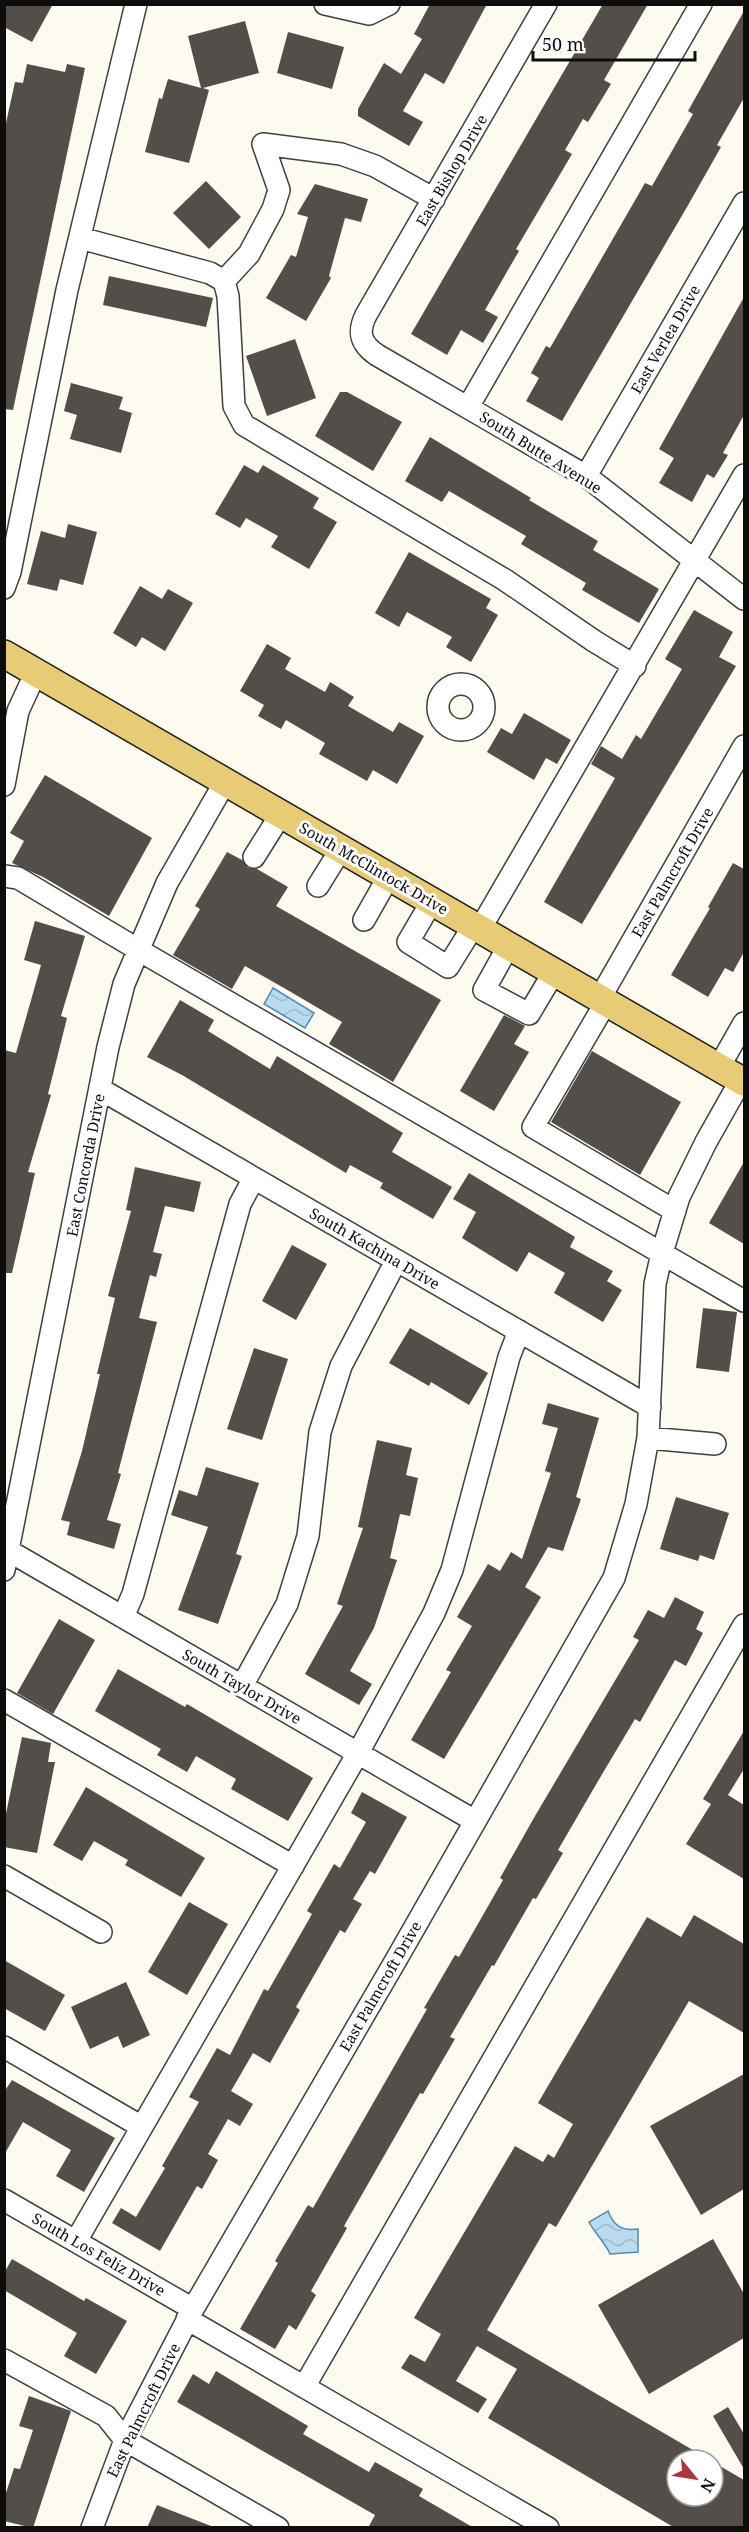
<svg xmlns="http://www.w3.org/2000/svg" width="749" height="2532" font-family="'Noto Serif',serif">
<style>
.water{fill:url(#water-waves);stroke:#4a8ebc;stroke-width:1.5}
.building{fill:#544e4b}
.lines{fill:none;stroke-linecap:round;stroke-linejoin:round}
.minor-casing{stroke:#404040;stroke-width:24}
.major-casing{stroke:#1e1e1e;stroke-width:30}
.minor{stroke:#fff;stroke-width:21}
.major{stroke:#e7cc75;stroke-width:27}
.labels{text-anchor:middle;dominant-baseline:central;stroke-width:6;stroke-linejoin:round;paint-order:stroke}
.street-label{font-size:15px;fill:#0d0d0d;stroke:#fff}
</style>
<defs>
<pattern id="water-waves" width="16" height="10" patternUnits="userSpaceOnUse" patternTransform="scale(1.5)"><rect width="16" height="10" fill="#badaee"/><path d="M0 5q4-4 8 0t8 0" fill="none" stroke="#9fbacb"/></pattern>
</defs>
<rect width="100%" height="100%" fill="#fdfaef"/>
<path class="water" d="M273 988 314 1013 305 1028 264 1004Z
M608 2211C614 2226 621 2231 638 2229V2252L610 2254C605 2242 595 2234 589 2222Z"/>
<path class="building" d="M4 4H53L32 42 4 27Z
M430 4H487L444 84 425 73 403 111 423 122 409 146 358 116V109L384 63 401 74 422 39 414 34Z
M603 4H648L604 80 611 84 588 122 583 119 565 150 572 154 516 249 519 251 485 310 498 317 483 343 461 330 447 355 411 334Z
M744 11V98L717 145 721 147 687 207 562 421 526 401 539 378 531 373 546 346 550 348 645 183 652 186 693 114 688 111Z
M245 21 259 73 203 88 209 90 189 163 145 152 159 98 162 99 168 79 201 88 188 36Z
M288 32 344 47 332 89 277 73Z
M27 64 65 72 67 64 85 68 13 410 4 409V132L15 82 23 83Z
M206 181 241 217 209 249 173 213Z
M315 184 368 199 361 222 345 218 329 276 331 278 306 321 266 298 291 255 296 257 308 217 297 214Z
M109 276 213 298 206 327 103 305Z
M744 297V415L723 453 728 455 714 478 707 474 692 502 659 483 674 458 659 449Z
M295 339 316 398 267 416 246 356Z
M71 383 123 397 119 409 132 413 121 453 70 439 77 415 64 411Z
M340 392H347L402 422 373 471 315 436Z
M430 437 531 498 529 500 598 541 593 550 659 589 639 623 582 590 586 583 521 544 526 536 449 491 442 502 405 481Z
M244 465 258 473 263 465 319 498 313 508 337 522 309 569 271 547 278 536 246 518 240 528 215 514Z
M68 524 97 532 83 585 60 579 57 591 27 584 41 531 65 538Z
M409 552 491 599 486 608 498 615 471 662 446 647 452 637 407 612 399 627 375 613Z
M140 586 162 599 168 589 193 603 165 651 142 637 136 647 113 633Z
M694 610 733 632 719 657 736 666 582 924 544 902 615 778 591 764 601 746 622 759 636 735 641 739 682 669 665 659Z
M267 644 291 658 285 669 325 692 330 682 354 697 348 706 393 732 399 722 424 736 397 784 373 770 367 781 319 754 325 743 286 720 281 729 258 716 264 705 240 691Z
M524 713 571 740 557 764 546 758 534 780 487 752 501 728 512 734Z
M45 775 152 838 109 916 43 877 12 863 24 841 10 833Z
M227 852 242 860 248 868 257 869 288 887 276 906 441 1000 393 1082 329 1044 342 1022 284 988 245 966 232 989 173 955 200 909 195 906Z
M733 863 744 869V952L733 972 725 968 708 997 671 975 710 908 708 907Z
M35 921 85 936 61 1016 67 1018 48 1094 51 1095 28 1172 35 1173 12 1273H4V1050L16 1053 41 965 24 960Z
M180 1000 214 1020 208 1031 270 1069 277 1056 403 1133 392 1152 452 1187 433 1219 380 1188 383 1183 350 1165 346 1173 182 1075 147 1057Z
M504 1015 525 1026 514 1044 529 1052 494 1111 460 1091Z
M592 1051 681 1102 640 1175 551 1122Z
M744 1162V1244L709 1223Z
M135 1167 201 1182 194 1212 165 1206 153 1252 162 1254 156 1277 150 1275 139 1318 157 1322 118 1473 121 1474 107 1520 121 1524 114 1549 67 1535 70 1522 61 1520 82 1451 100 1374H97L115 1298 108 1296 131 1211 126 1210Z
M469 1173 575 1237 570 1247 613 1271 607 1281 622 1290 603 1322 554 1293 565 1273 529 1252 517 1272 462 1238 476 1212 453 1199Z
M292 1245 327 1264 296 1320 262 1301Z
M703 1308 737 1312 729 1372 696 1368Z
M410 1328 488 1373 469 1405 431 1382 429 1386 389 1363Z
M254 1348 288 1359 262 1440 227 1429Z
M548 1403 599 1418 576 1497 581 1499 563 1551 548 1547 525 1587 541 1597 444 1759 411 1740 451 1672 446 1670 472 1626 457 1617 488 1564 500 1571 511 1552 522 1559 551 1473 545 1471 558 1428 542 1424Z
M377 1440 412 1448 406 1475 418 1478 410 1516 400 1514 390 1558 397 1560 374 1628 350 1671 372 1684 359 1705 305 1674 343 1606 337 1604 363 1528 358 1527Z
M206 1467 259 1483 236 1554 242 1556 218 1624 178 1610 208 1527 171 1515 179 1490 197 1496Z
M676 1497 729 1513 714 1560 700 1555 698 1561 660 1549Z
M675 1597 704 1612 696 1629 703 1633 686 1666 675 1660 640 1722 635 1719 601 1776 558 1850 563 1853 536 1899 533 1898 494 1966 492 1965 450 2037 455 2039 423 2094 420 2093 344 2226 347 2228 311 2291 316 2295 296 2330 289 2325 275 2349 240 2329 278 2263 275 2261 308 2205 313 2208 427 2009 424 2008 455 1955 459 1957 503 1880 500 1878 535 1816 639 1640 633 1637 648 1610 664 1618Z
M59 1619 95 1640 53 1714 17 1693Z
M118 1669 185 1707 187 1704 313 1778 288 1821 231 1789 236 1779 196 1756 187 1772 157 1755 161 1749 95 1711Z
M744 1731V1769L728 1795 744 1805V1879L686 1844 711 1804 703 1799Z
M22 1737 51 1743 48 1762H55L37 1853 4 1847V1823Z
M86 1787 205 1858 181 1897 125 1865 128 1860 94 1841 82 1861 53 1845Z
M362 1792 407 1817 375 1874 370 1871 353 1899 362 1904 345 1933 340 1930 296 2007 300 2010 270 2063 253 2053 231 2091 253 2104 240 2126 228 2119 208 2154 218 2160 202 2189 197 2186 160 2251 112 2223 121 2208 136 2217 165 2168 162 2166 199 2102 189 2097 217 2048 230 2055 264 1989 268 1991 312 1914 307 1911 334 1864 340 1868 366 1822 351 1813Z
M189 1902 228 1924 187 1995 148 1972Z
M694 1915 744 1944V2033L689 2001 556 2227 549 2223 487 2330 710 2460H677V2496H713V2462L744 2480V2528H675L488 2418 517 2369 477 2346 456 2381 487 2399 478 2413 401 2368 410 2354 425 2362 441 2334 414 2318 515 2146 543 2162 548 2154 554 2158 573 2124 538 2103 647 1917 681 1937Z
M4 1960 65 1995 45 2031 4 2008Z
M126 1982 150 2035 123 2048 118 2036 90 2049 71 2007Z
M744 2074V2189L701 2215 650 2126Z
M12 2080 115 2138 84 2192 56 2176 71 2150 23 2122 4 2155V2092Z
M713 2239 744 2294V2338L649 2394 598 2305Z
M12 2259 84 2301 86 2298 127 2321 96 2374 64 2356 77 2333 4 2290V2273Z
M216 2371 308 2426 303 2434 369 2472 375 2462 423 2489 419 2496 474 2528H368L375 2515 177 2402 193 2374 209 2384Z
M29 2396 71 2411 33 2528 4 2521V2499L14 2468 20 2469 33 2430 19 2426Z
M728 2407 744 2434V2469L713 2416Z
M157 2505 211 2526V2528H147Z"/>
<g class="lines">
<g class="minor-casing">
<path id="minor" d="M325 4 369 14 389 4
M546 4 366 315C357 333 361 344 377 355L586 476 744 599
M80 238 210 273 224 281 228 296 234 406 244 425 505 580 594 641 635 666
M224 281 249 254 273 209 279 190 263 144 341 154 375 166 434 199
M468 407 701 4
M586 476 744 203
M4 588 10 572 67 290 136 4
M438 707a23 23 0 1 1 46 0a23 23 0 1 1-46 0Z
M4 785 18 711 36 672
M254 857 281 814
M4 876 18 878 154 959 744 1301
M318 886 341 849
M432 901 408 942 448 967 474 925
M364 920 389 876
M480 929 744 475
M509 945 484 990 529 1014 554 972
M600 998 744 746
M606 1002 533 1127 675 1211
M719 1067 744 1023
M100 1089 650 1407
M648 1438 715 1444
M9 1551 475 1821
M4 1570 108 1047 124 984 167 883 225 782
M123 1617 133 1594 240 1204 254 1178
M242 1686 287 1604 308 1536 320 1432 341 1366 396 1261
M4 1700 293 1866
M4 1876 101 1932
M4 2047 142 2127
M4 2200 193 2309
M76 2241 358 1753 434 1613 452 1570 509 1357 519 1331
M187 2319 548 2528
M4 2360 106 2416 125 2440 278 2528
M304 2387 744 1625
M92 2528 125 2440 193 2309 396 1960 614 1578 636 1504 648 1438 655 1284 662 1253 679 1197 706 1142 741 1080"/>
</g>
<g class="major-casing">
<path id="major" d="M4 654 744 1082"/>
</g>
<use href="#minor" class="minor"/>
<use href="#major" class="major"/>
</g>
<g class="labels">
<g class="street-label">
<text transform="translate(451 170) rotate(-60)">East Bishop Drive</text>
<text transform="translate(665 339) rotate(-60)">East Verlea Drive</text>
<text transform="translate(541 452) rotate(32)">South Butte Avenue</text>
<text transform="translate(374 868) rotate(30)">South McClintock Drive</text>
<text transform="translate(672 872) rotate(-60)">East Palmcroft Drive</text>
<text transform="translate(85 1165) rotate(-79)">East Concorda Drive</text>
<text transform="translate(375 1248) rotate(30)">South Kachina Drive</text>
<text transform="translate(242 1686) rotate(30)">South Taylor Drive</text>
<text transform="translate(380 1986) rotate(-60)">East Palmcroft Drive</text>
<text transform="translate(99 2254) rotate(30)">South Los Feliz Drive</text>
<text transform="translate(143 2410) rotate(-64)">East Palmcroft Drive</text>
</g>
</g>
<rect width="749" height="2532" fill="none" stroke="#0d0d0d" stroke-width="12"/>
<g transform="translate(695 2478) rotate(120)"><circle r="28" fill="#ffffff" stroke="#9e9e9e" stroke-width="1.5"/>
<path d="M0-4.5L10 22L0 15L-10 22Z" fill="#ac363b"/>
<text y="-9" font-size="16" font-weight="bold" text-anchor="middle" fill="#0d0d0d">N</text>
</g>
<path d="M533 51v9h162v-9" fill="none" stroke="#0d0d0d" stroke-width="3"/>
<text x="542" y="51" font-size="18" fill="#0d0d0d" stroke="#ffffff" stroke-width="4.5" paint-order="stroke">50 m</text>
</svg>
